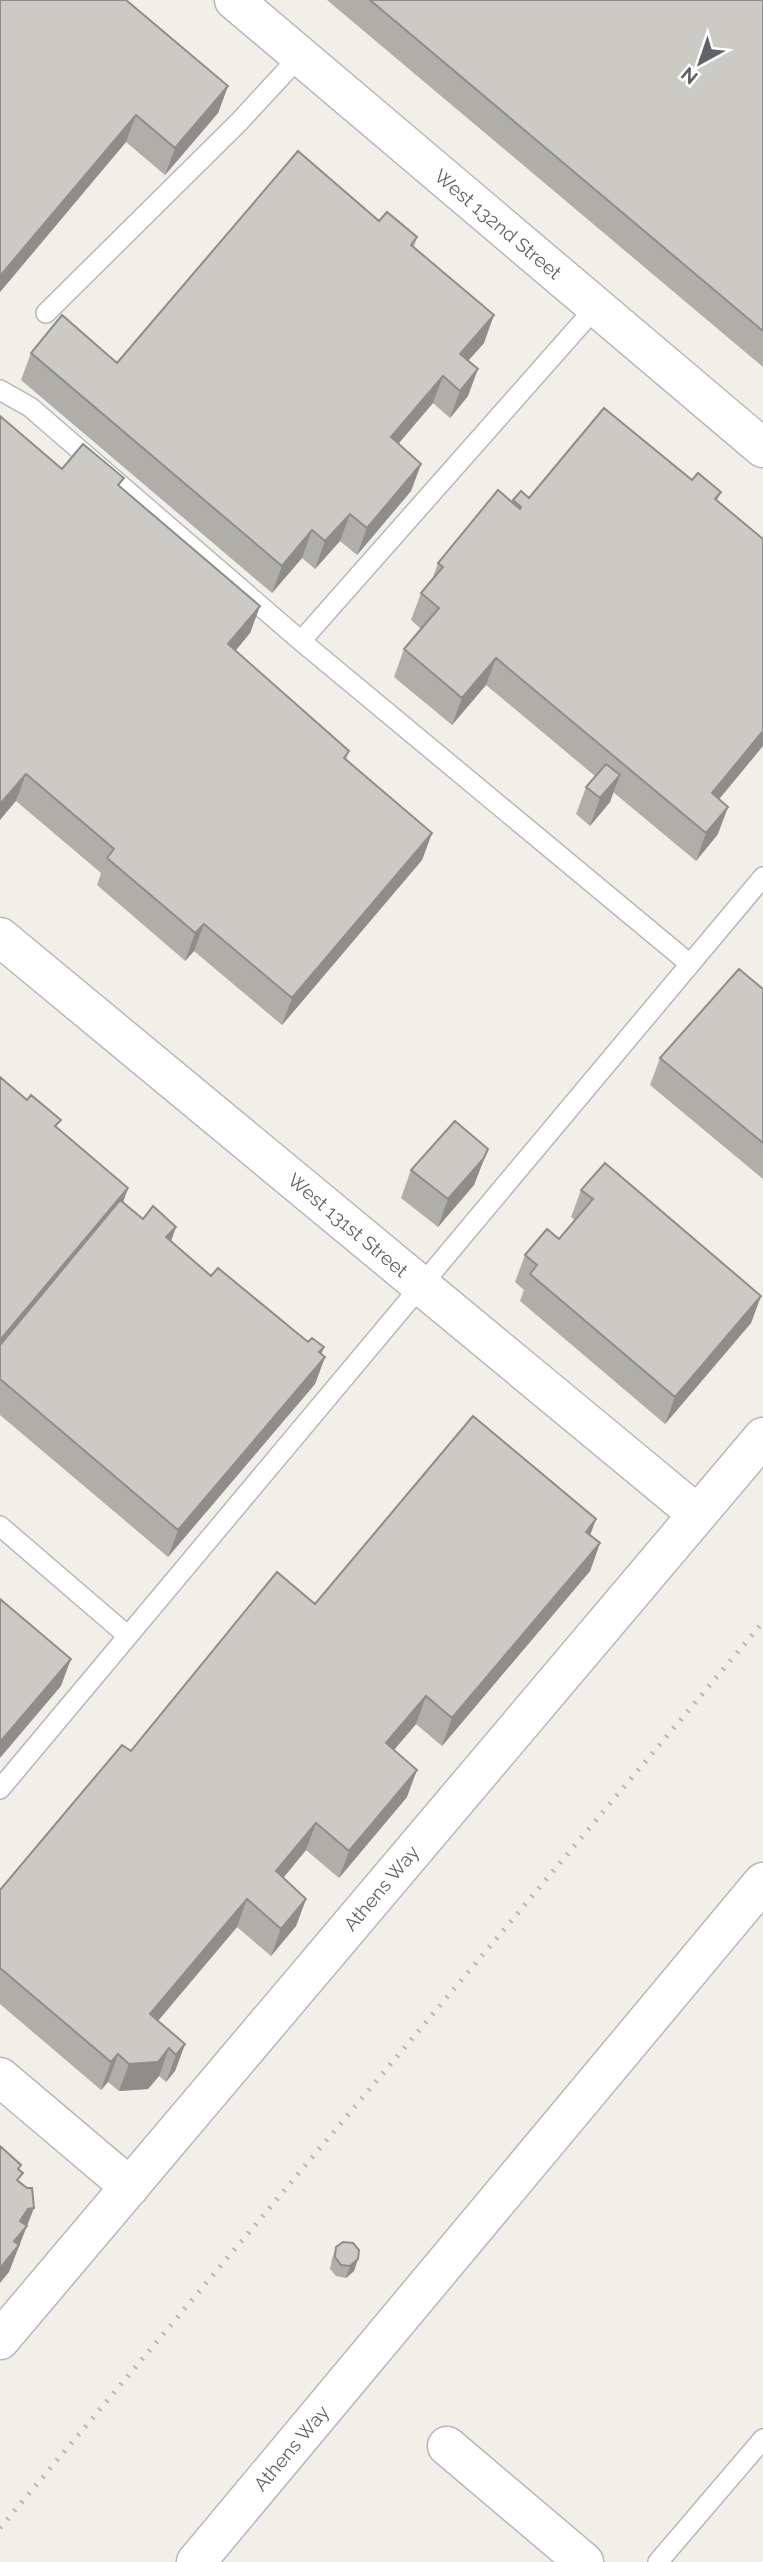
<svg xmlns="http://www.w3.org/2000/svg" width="763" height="2562" font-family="Raleway,sans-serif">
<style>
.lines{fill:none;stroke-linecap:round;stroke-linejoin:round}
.service-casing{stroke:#b5b8bc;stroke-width:22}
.minor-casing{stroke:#b5b8bc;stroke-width:41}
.service{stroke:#fff;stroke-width:19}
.minor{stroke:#fff;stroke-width:38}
.rail{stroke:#b6b7b8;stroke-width:5;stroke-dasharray:2 9;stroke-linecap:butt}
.wall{fill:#afaea9}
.shaded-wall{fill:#8f8d8a}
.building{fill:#cccac5;stroke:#8f8d8a;stroke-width:2}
.labels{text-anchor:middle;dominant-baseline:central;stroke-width:7;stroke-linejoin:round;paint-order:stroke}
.street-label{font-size:19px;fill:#5f6368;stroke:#fff}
</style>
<rect width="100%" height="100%" fill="#f1efe8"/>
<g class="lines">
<g class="service-casing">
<path id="service" d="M46 313 239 122 300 56
M0 390 30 407 301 641 690 964
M301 641 596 307
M0 1526 128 1636
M0 1789 763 877
M658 2562 763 2439"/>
</g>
<g class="minor-casing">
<path id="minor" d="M234 0 763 448
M0 937 697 1514
M0 2077 130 2187
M0 2340 763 1437
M447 2446 584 2562
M196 2562 763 1882"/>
</g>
<use href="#service" class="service"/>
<use href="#minor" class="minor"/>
<path class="rail" d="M0 2528 763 1622"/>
</g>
<path class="wall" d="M0 0 228 86 218 113 165 175 126 142 0 292Z
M327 0H763V367Z
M379 221 417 237 414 247 484 343 468 361V396L450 418 433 403 398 444 421 464 411 491 357 555 340 541 315 569 302 558 272 593 21 380 31 353 117 363Z
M62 469 121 487 260 606 250 633 235 651 349 751 346 760 432 833 422 860 282 1025 194 951 185 961 183 959 97 885 101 873 16 801Z
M692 480 721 492 717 501 718 834 696 861 613 792 610 802 590 826 576 814 586 787 595 776 486 685 452 725 394 677 404 649 421 629 411 620 421 593 432 580 438 563 512 502 513 500Z
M763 989V1179L650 1085 660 1058Z
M0 1077 58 1128 128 1188 123 1202 143 1219 176 1227 171 1241 211 1276 308 1342 324 1347 321 1354 325 1357 315 1384 168 1557 0 1415Z
M488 1149 474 1185 438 1227 401 1198 411 1170Z
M581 1190 761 1296 751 1323 665 1424 520 1301 524 1290 515 1282 525 1255 559 1239 575 1220 571 1217Z
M590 1535 600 1543 590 1571 442 1746 416 1724 394 1750 407 1797 339 1878 306 1850 283 1878 306 1899 296 1926 271 1956 237 1927 158 2021 185 2044 175 2071 166 2082 159 2076 148 2089 119 2091 108 2082 101 2090 0 2004V1890L131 1751 315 1604Z
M336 2247 358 2259 354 2271 346 2278 336 2276 330 2269 332 2259Z"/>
<path class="shaded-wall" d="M228 86 218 113 165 175 175 148Z
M136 115 126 142 0 292V276Z
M494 315 484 343 450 381 460 354Z
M478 369 468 396 450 418 460 391Z
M443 376 433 403 381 464 391 437Z
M421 464 411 491 357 555 367 528Z
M350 514 340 541 315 569 325 541Z
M312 530 302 558 272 593 282 566Z
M260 606 250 633 218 672 228 644Z
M496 658 486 685 452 725 462 698Z
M763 731V746L702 820 712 793Z
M26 774 16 801 0 820V804Z
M620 775 610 802 590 826 600 798Z
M728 807 718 834 696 861 706 833Z
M432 833 422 860 282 1025 292 998Z
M204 924 194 951 185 961 195 933Z
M488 1149 474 1185 438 1227 448 1199Z
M128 1188 117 1219 0 1358V1340Z
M176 1227 166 1254V1237Z
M761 1296 751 1323 665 1424 675 1397Z
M324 1347 317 1366 325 1357 315 1384 168 1557 178 1530Z
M596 1519 586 1547V1532Z
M600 1543 590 1571 442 1746 452 1718Z
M71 1659 61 1686 0 1758V1742Z
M426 1696 416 1724 376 1771 386 1743Z
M417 1770 407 1797 339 1878 349 1851Z
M316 1823 306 1850 266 1899 276 1871Z
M247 1899 237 1927 140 2042 150 2014Z
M306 1899 296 1926 271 1956 281 1929Z
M185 2044 175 2071 166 2082 176 2055Z
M169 2048 159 2076 148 2089 119 2091 129 2064Z
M118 2054 108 2082 101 2090 111 2062Z
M34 2208 9 2272 0 2283V2268L20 2221 28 2209Z
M358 2259 354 2271 346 2278 350 2266Z"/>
<path class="building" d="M0 0H126L228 86 175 148 136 115 0 276Z
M370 0H763V331Z
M298 151 379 221 387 212 417 237 411 245 494 315 460 354 478 369 460 391 443 376 391 437 421 464 367 528 350 514 325 541 312 530 282 566 31 353 62 315 117 363Z
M604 408 692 480 698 473 721 492 715 499 763 539V731L712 793 728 807 706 833 496 658 462 698 404 649 439 608 421 593 443 567 438 563 498 490 520 509 521 507 513 500 521 491 529 498Z
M0 416 62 469 83 444 124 478 118 485 260 606 228 644 349 751 344 758 432 833 292 998 204 924 195 933 193 931 107 858 114 849 26 774 0 804Z
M606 764 620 775 600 798 586 787Z
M739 969 763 989V1143L660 1058Z
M0 1077 27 1100 31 1095 61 1120 55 1126 128 1188 0 1340Z
M455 1121 488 1149 484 1158 448 1199 411 1170Z
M605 1163 761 1296 675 1397 530 1274 537 1265 525 1255 547 1229 559 1239 593 1199 581 1190Z
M120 1200 143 1219 153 1206 176 1227 166 1237 211 1276 218 1268 308 1342 312 1338 324 1347 319 1352 325 1357 178 1530 0 1379V1345Z
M473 1416 596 1519 586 1532 600 1543 452 1718 426 1696 386 1743 417 1770 349 1851 316 1823 276 1871 306 1899 281 1929 247 1899 150 2014 185 2044 176 2055 169 2048 158 2062 129 2064 118 2054 111 2062 0 1968V1890L122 1745 131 1751 277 1572 315 1604Z
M0 1599 71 1659 0 1742Z
M0 2146 21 2165 18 2169 23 2173 17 2180 27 2188H32L34 2208 28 2209 20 2221 27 2226 14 2241 19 2245 0 2268Z
M343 2242 353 2243 359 2250 358 2259 350 2266 341 2265 335 2257 336 2247Z"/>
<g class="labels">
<g class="street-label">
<text transform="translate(498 224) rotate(40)">West 132nd Street</text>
<text transform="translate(348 1225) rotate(40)">West 131st Street</text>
<text transform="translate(381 1888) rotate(-50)">Athens Way</text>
<text transform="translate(291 2448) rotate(-50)">Athens Way</text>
</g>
</g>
<g transform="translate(700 63) rotate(220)" stroke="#ffffff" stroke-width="5" paint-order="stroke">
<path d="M0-5L12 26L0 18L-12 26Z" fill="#5f6368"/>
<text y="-10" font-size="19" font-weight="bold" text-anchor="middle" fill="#5f6368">N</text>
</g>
</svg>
